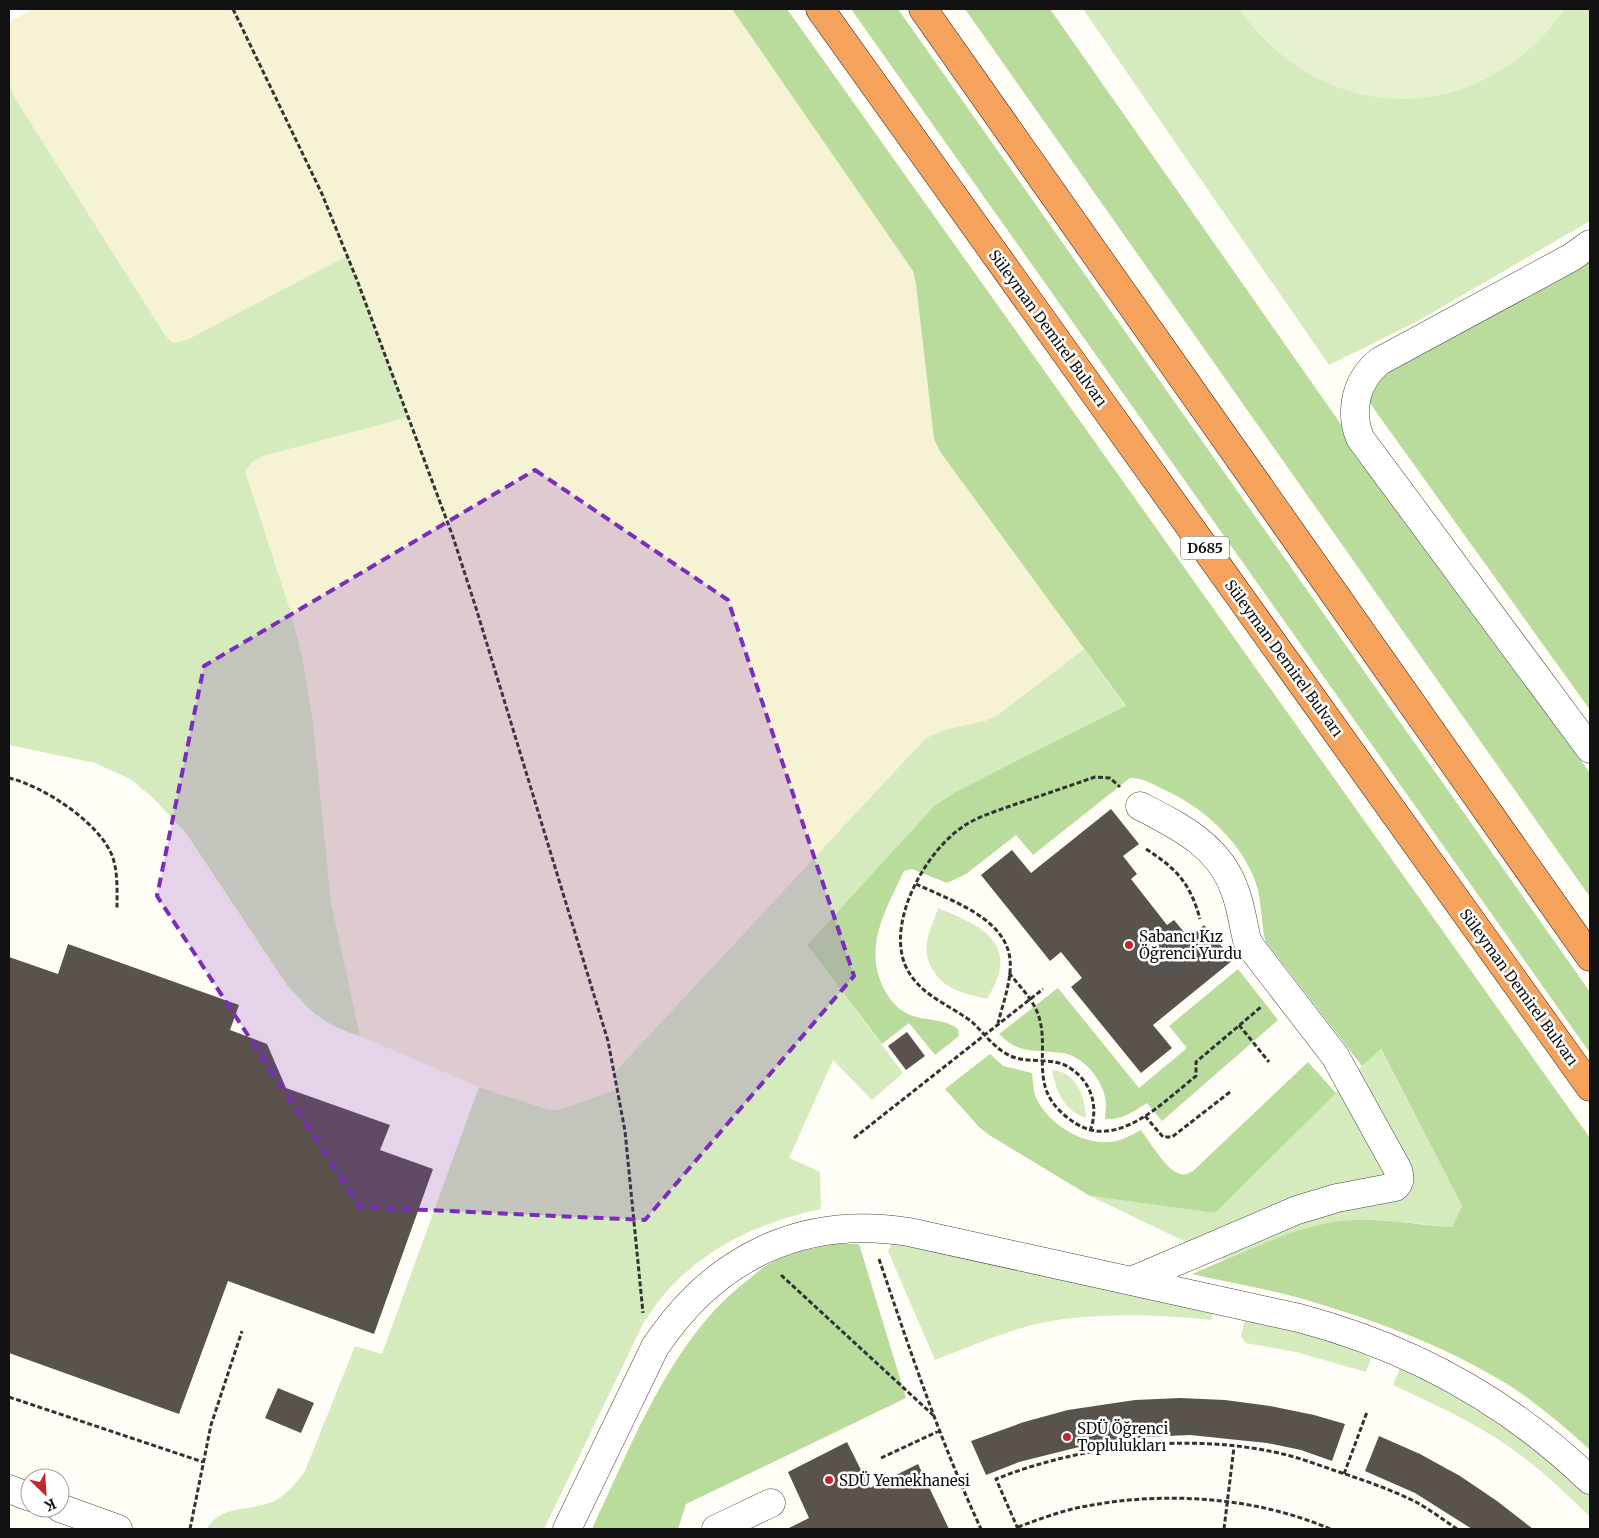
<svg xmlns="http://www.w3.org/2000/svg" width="1599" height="1538" font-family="Merriweather,serif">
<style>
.farmland{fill:#f6f3d4}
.green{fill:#d5ebbd}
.forest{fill:#b9dc9c}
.pitch{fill:#e6f2cf}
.building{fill:#5a524d}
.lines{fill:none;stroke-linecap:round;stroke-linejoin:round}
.minor-casing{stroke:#444;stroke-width:29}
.highway-casing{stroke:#222;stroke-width:29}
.path{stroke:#333;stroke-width:3;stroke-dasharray:5 2.5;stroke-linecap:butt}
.minor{stroke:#fff;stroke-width:28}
.highway{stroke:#f5a25d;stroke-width:28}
.marked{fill:#7b2cbf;fill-opacity:0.2;stroke:#7b2cbf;stroke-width:4;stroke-dasharray:10 6;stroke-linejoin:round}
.poi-dot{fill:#c4262e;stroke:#fff;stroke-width:2}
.labels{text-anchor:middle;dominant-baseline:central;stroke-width:5;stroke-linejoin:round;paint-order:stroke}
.shield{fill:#fff;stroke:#585858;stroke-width:1}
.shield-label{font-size:14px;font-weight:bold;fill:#111}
.street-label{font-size:15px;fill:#111;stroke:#fff}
.poi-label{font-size:15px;fill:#111;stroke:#fff;text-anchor:start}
</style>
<rect width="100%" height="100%" fill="#fffdf5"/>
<path class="farmland" d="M33 9H732L913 271 916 284 934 439 941 453 1084 649 999 714 985 721 943 730 618 1088 572 1106 559 1110H549L479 1087 360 1036 331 902 313 723 302 656 291 613 245 471 252 462 263 456 409 417 357 280 187 340 173 343 165 335 18 103 9 85V22Z"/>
<path class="green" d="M1083 9H1590V221L1416 322 1329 365Z
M9 85 18 103 165 335 173 343 187 340 347 256 409 417 263 456 252 462 245 471 291 613 302 656 313 722 331 902 360 1036C323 1024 313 1014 287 985L186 833 152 797 130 779 95 763 9 745Z
M1084 649 1126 707 955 792 934 806 807 945 903 1073 872 1100 833 1060 789 1158 820 1172 821 1209C762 1221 701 1249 662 1297 655 1305 650 1314 644 1322L544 1529H207C220 1504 252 1512 274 1501 288 1494 296 1483 305 1471L355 1346 382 1354 479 1087 549 1110H559L617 1089 614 1073 925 739 943 730 985 721 999 714Z
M938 908C968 921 1011 935 998 977 995 985 991 992 987 999 976 996 964 994 954 989 937 981 923 961 927 942 929 930 935 919 938 908Z
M1380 1048 1462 1206 1452 1227C1428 1225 1403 1221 1379 1220 1324 1217 1273 1239 1224 1260L1090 1196 1215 1213Z
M1052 1070C1077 1072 1085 1096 1086 1118 1064 1111 1056 1091 1052 1070Z
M893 1242 1214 1310 1211 1320C1151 1314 1076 1311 1018 1329 990 1338 963 1349 935 1360L888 1251Z
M1245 1318 1358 1348 1371 1359 1366 1372 1296 1352 1246 1343 1241 1336Z
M1401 1365 1497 1417 1590 1493V1517C1558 1485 1525 1455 1486 1432 1457 1414 1425 1400 1393 1385Z"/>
<path class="forest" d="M732 9H787L1590 1138V1450C1564 1426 1537 1403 1507 1384 1442 1344 1369 1318 1296 1297 1262 1288 1226 1282 1192 1274 1243 1253 1296 1224 1352 1220 1385 1218 1418 1225 1452 1227L1462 1206 1381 1049 1362 1066 1266 942 1264 936C1262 921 1261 905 1258 890 1247 848 1207 810 1169 792 1157 787 1144 777 1130 778L1033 855 1016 835 966 874 947 883 912 869 904 871C887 907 864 945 882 985 887 996 895 1007 906 1013 922 1022 943 1017 958 1029L959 1036 935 1055 909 1023 882 1044 807 945 934 806 955 792 1126 706 941 453 934 439 916 284 913 271Z
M851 9H898L1590 992V1053Z
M965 9H1050L1467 604 1590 773V897Z
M1590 244V710L1359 388Z
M1238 969 1278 1020 1162 1121 1147 1103C1133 1112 1122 1120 1105 1119 1105 1114 1106 1109 1106 1104 1105 1083 1087 1060 1067 1054 1062 1052 1057 1053 1052 1052 1027 1050 1017 1052 999 1034L1058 988 1139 1088 1187 1048 1169 1026Z
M990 1054 1003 1066 1032 1073C1033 1080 1033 1088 1035 1095 1046 1124 1086 1148 1116 1141 1125 1139 1133 1134 1141 1130 1149 1141 1166 1169 1178 1173 1183 1176 1187 1174 1193 1171L1308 1062 1336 1093 1215 1213 1090 1196 989 1135 979 1127 945 1089Z
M834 1244H859L906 1398 686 1504 678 1529H592C632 1445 671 1338 748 1280 755 1274 761 1268 769 1264 789 1252 812 1249 834 1244Z"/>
<path class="pitch" d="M1239 9H1565C1480 129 1324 129 1239 9Z"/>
<path class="building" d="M1111 809 1139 844 1123 856 1137 874 1131 879 1167 925 1174 920 1189 938 1204 925 1233 960 1153 1025 1172 1048 1141 1073 1071 987 1082 978 1061 952 1050 961 981 875 1012 850 1031 873Z
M68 944 239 1005 230 1030 267 1044 286 1088 390 1125 380 1150 433 1169 374 1334 228 1281 179 1414 9 1353V957L58 974Z
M907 1032 925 1056 906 1070 888 1046Z
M278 1388 314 1403 301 1433 265 1418Z
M1180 1398 1225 1400 1270 1406 1314 1415 1345 1424 1332 1461 1301 1450 1267 1443 1190 1435 1144 1437 1087 1445 1019 1462 986 1475 971 1441 1024 1422 1068 1410 1135 1400Z
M1379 1436 1420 1454 1460 1476 1497 1501 1533 1529H1472L1415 1493 1365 1471Z
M847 1442 870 1488 918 1464 949 1529H787L809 1518 788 1472Z"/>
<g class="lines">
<g class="minor-casing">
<path id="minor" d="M1590 244 1572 257 1380 361C1356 380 1349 410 1360 438L1590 749
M1131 1281 1297 1210 1337 1198 1395 1187C1401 1182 1400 1177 1398 1170L1335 1056 1251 947 1247 940C1243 924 1241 906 1235 891 1220 846 1179 826 1140 806
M9 1489 30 1497
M60 1508 118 1529
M567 1529 655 1347C715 1257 802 1215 909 1232L1299 1318C1409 1347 1508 1401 1590 1480
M716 1529 771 1503"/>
</g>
<g class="highway-casing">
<path id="highway" d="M820 9 1590 1087
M923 9 1590 957"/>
</g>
<path class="path" d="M233 9 322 194 357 280 453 537 476 608 608 1041 625 1131 643 1313
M9 778C43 786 101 823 113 858 118 874 117 892 117 908
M1146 849C1177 869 1190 883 1200 919
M916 884C949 900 1005 917 1010 959 1012 980 1003 1003 998 1023
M1009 973C1021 988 1036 1002 1040 1021 1046 1044 1038 1070 1047 1092 1052 1105 1064 1116 1075 1123 1118 1151 1164 1101 1196 1076V1062L1261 1007
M1239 1025 1269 1062
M1145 1116 1163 1137H1172L1230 1092
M1090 1131C1099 1108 1092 1082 1070 1068 1051 1055 1024 1066 1005 1053 992 1045 983 1032 972 1022 949 1004 920 996 906 967 885 921 928 847 967 824 982 815 1000 810 1016 804 1043 795 1069 786 1095 777L1110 778 1120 787
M854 1138 1043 989
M879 1259C910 1350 940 1441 981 1529
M781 1275 933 1415
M9 1397 203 1462
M881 1458 939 1431
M1344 1474 1367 1412
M1018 1527C1040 1519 1063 1510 1087 1506 1165 1491 1257 1497 1330 1529
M190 1529 211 1425 242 1331
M1018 1529 996 1479C1084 1444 1195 1432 1287 1455 1306 1460 1324 1467 1342 1473 1366 1481 1392 1490 1416 1502 1430 1510 1444 1520 1457 1529
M1224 1529 1234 1447"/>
<use href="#minor" class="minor"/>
<use href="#highway" class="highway"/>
</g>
<path class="marked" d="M535 470 728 600 854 976 645 1220 360 1207 157 896 204 666Z"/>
<g class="poi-dot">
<circle cx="1129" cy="945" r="5"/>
<circle cx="1067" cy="1437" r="5"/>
<circle cx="829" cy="1480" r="5"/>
</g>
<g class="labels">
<rect class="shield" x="1181" y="536.5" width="48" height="23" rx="4"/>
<g class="shield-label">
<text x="1205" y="548">D685</text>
</g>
<g class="street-label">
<text transform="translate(1048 328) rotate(54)">Süleyman Demirel Bulvarı</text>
<text transform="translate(1284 658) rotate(54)">Süleyman Demirel Bulvarı</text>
<text transform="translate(1519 987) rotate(54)">Süleyman Demirel Bulvarı</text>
</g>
<g class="poi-label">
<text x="1139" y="936">Sabancı Kız<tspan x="1139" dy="17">Öğrenci Yurdu</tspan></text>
<text x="1077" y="1428">SDÜ Öğrenci<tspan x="1077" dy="17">Toplulukları</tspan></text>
<text x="839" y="1480">SDÜ Yemekhanesi</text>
</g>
</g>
<rect width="1599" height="1538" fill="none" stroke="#111111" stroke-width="20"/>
<g transform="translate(45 1493) rotate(155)"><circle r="24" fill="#ffffff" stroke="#a0a0a0"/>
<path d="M0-4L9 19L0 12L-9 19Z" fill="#c4262e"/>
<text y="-8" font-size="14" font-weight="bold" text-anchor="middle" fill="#111111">K</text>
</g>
</svg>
